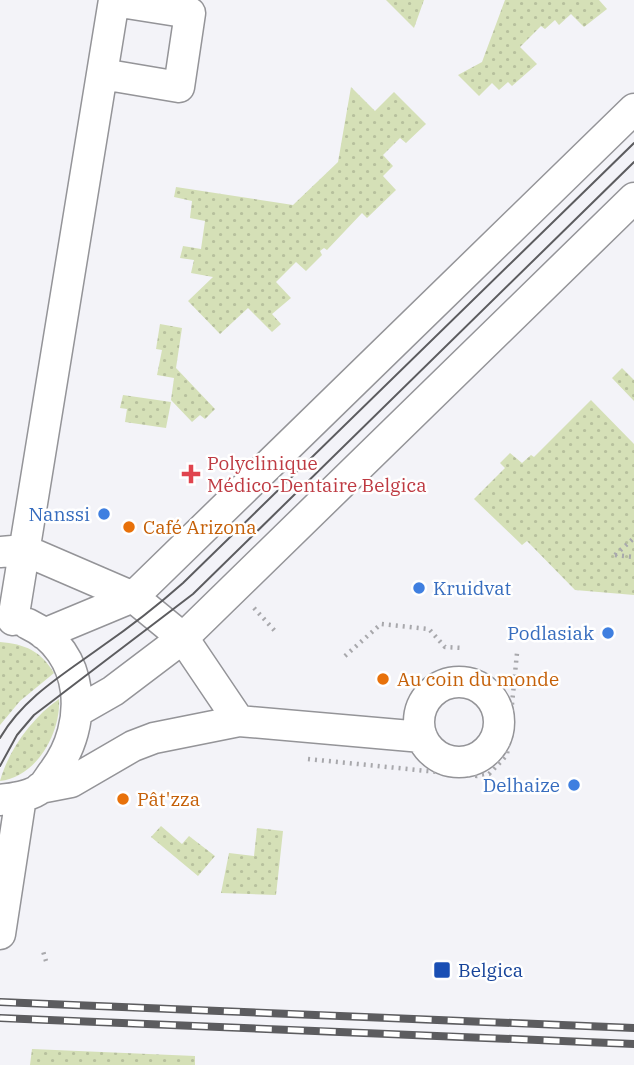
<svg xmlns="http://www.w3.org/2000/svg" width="634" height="1065" font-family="'IBM Plex Serif',serif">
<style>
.green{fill:url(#green-dots)}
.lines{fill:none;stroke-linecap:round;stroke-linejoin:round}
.minor-casing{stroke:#949498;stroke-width:33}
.path{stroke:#a8a8ac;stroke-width:4.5;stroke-dasharray:2 5;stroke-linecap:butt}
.minor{stroke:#fff;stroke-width:30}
.tram{stroke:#5c5c5f;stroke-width:2}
.rail-casing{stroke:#5c5c5f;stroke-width:8}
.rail{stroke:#fff;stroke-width:5;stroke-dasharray:16;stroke-linecap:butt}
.health-dot{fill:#e0444e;stroke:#fff;stroke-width:2.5}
.shop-dot{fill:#3f7fe0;stroke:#fff;stroke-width:2.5}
.food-dot{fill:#e8710a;stroke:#fff;stroke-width:2.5}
.transit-dot{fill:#1a4fb4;stroke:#fff;stroke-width:2.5}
.labels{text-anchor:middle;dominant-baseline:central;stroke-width:5;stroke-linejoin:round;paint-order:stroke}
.health-label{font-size:19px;fill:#be3a42;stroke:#fff;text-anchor:start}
.shop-label{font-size:19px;fill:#366cbe;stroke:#fff;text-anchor:end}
.food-label{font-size:19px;fill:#c56008;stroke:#fff;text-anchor:start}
.transit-label{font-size:19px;fill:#164399;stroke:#fff;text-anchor:start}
</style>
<defs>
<pattern id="green-dots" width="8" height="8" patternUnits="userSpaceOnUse" patternTransform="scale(1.75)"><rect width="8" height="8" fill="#d5e0b7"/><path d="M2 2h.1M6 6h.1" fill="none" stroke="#b7c09d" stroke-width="1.8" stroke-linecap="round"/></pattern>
</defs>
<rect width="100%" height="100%" fill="#f3f3f8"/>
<path class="green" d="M386 0H424L414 28Z
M505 0H599L607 9 584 27 571 14 559 25 555 20 545 29 541 26 520 47 537 64 512 86 508 82 499 90 492 83 479 96 458 75 482 62Z
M351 87 375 111 394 92 426 124 406 143 400 138 383 155 393 166 383 176 396 190 367 218 362 213 327 250 324 248 320 251 322 255 306 271 296 262 276 282 291 298 272 314 281 324 272 332 248 308 220 334 188 301 213 277 191 273 194 260 180 258 183 246 201 249 205 221 190 218 192 201 174 197 176 187 293 205 338 162Z
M160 324 182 328 176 368 215 409 205 419 200 415 192 422 171 400 174 378 157 375 162 350 156 349Z
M622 368 634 380V401L612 378Z
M123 395 171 402 166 428 125 422 127 409 120 408Z
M591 400 634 444V595L575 590 527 541 522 545 474 499 505 468 500 463 510 453 522 463 531 455 534 457Z
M0 642C25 644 41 651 54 673L20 701 0 725Z
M59 699C61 732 37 777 0 781 9 749 32 718 59 699Z
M161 826 182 844 189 836 215 856 198 876 151 837Z
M257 828 283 831 276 895 221 893 229 853 254 856Z
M32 1049 195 1056V1065H30Z"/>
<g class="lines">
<g class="minor-casing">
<path id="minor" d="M102 74 179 87 190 13 114 1
M0 552 24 550 133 597 183 638 239 721
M13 620 114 0
M44 634 133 597 634 109
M419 722a40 40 0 1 1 80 0a40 40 0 1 1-80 0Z
M78 711 113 691 183 638 634 198
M40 788 71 782 133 746 154 738 239 721 422 737
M0 800C13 798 30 797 41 788 46 784 50 776 54 771 89 725 86 651 28 624
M0 934 21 797"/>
</g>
<path class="path" d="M615 555 634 538
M615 555 634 557
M254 608 275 631
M345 656 381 624 429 629 445 647 462 648
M308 759 477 776 489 774 507 755 517 653
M46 961 43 951 46 952"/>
<use href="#minor" class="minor"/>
<path class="tram" d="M0 738C24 697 64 674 101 647 130 627 157 606 183 583L634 143
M0 766 17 735 34 715 193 594 634 162"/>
<g class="rail-casing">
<path id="rail" d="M0 1002 634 1028
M0 1018 634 1044"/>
</g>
<use href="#rail" class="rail"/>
</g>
<path class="health-dot" d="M187.5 463.5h7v7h7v7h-7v7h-7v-7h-7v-7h7z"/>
<g class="shop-dot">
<circle cx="104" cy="514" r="7"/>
<circle cx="419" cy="588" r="7"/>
<circle cx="608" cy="633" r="7"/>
<circle cx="574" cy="785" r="7"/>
</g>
<g class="food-dot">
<circle cx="129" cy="527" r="7"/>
<circle cx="383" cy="679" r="7"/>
<circle cx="123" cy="799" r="7"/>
</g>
<rect class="transit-dot" x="433" y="961" width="18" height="18" rx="3.5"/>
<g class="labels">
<g class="health-label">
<text x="207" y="463">Polyclinique<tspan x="207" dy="22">Médico-Dentaire Belgica</tspan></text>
</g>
<g class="shop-label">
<text x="90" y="514">Nanssi</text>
<text x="433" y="588" text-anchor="start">Kruidvat</text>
<text x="594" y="633">Podlasiak</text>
<text x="560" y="785">Delhaize</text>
</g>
<g class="food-label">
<text x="143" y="527">Café Arizona</text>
<text x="397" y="679">Au coin du monde</text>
<text x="137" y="799">Pât'zza</text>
</g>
<g class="transit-label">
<text x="458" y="970">Belgica</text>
</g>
</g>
</svg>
